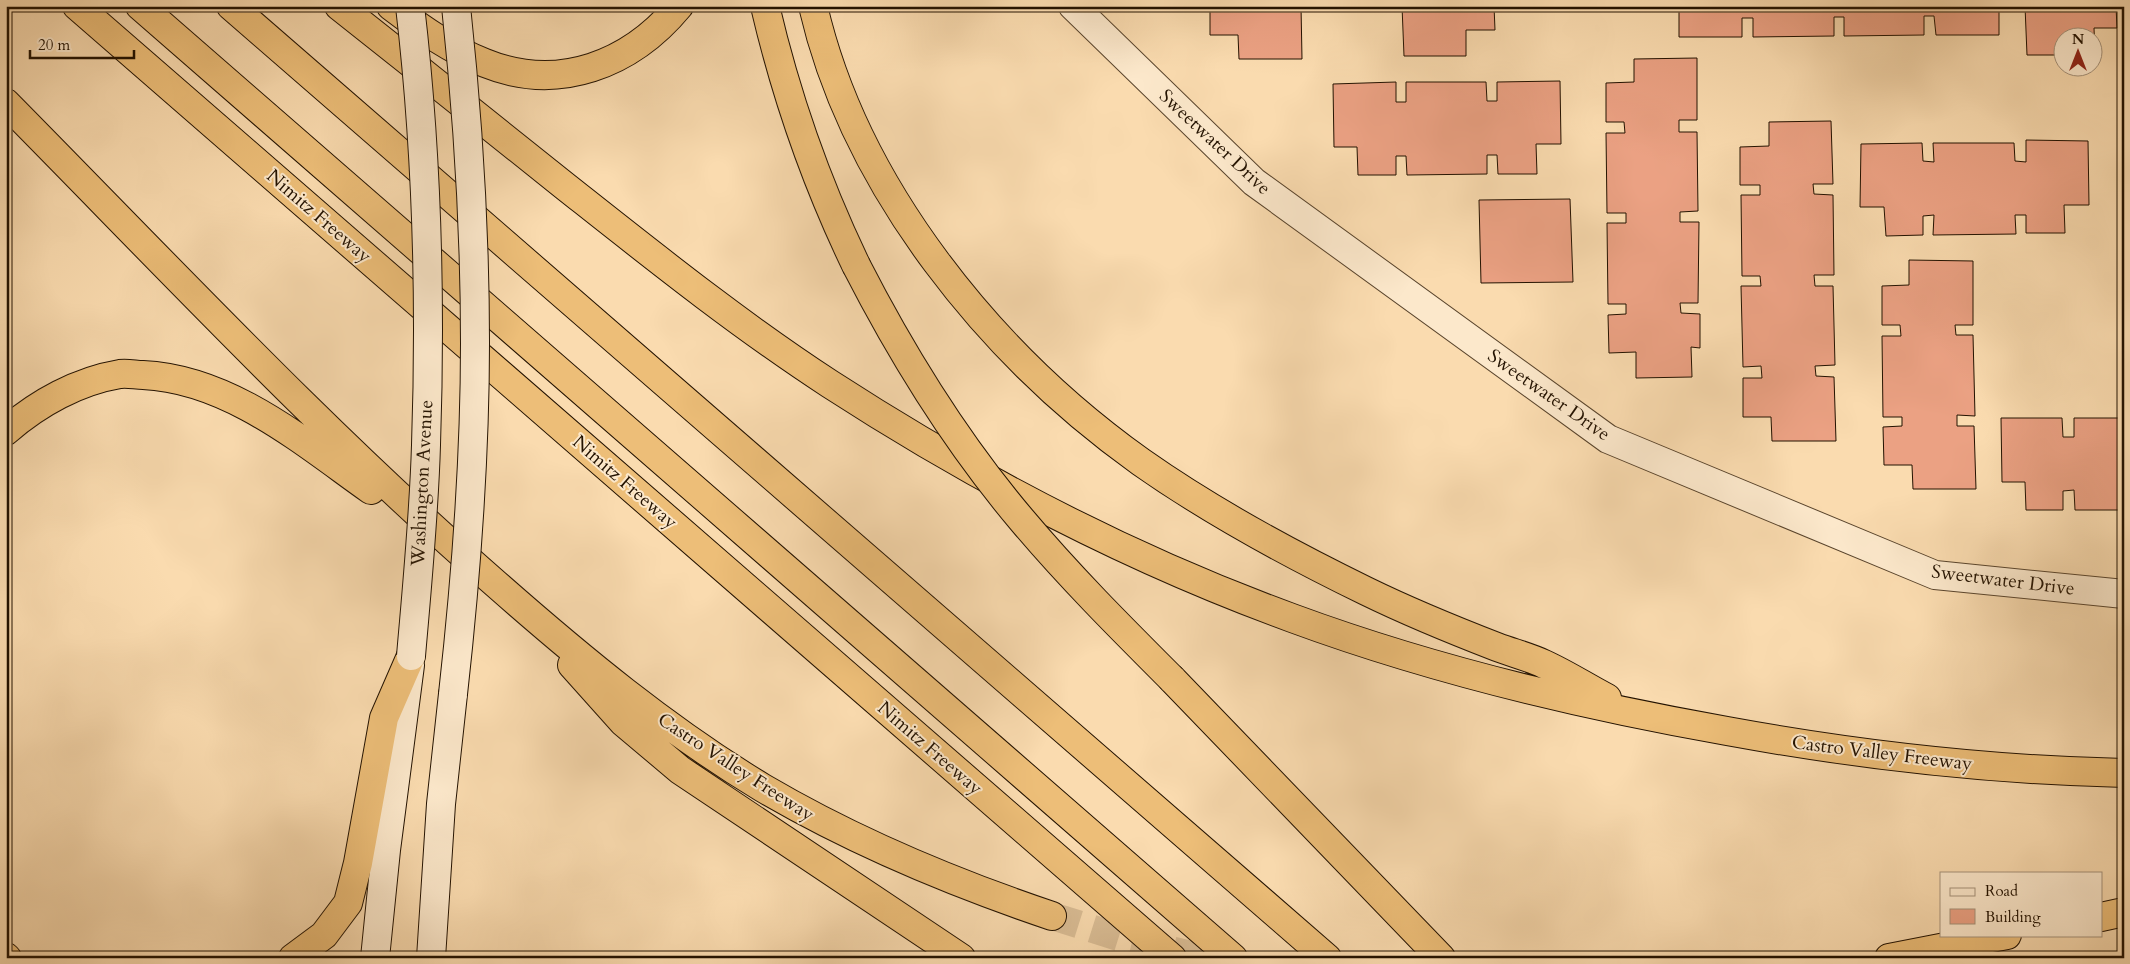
<svg xmlns="http://www.w3.org/2000/svg" width="2130" height="964" font-family="Cardo,serif">
<style>
.building{fill:#eba183;stroke:#231200}
.lines{fill:none;stroke-linecap:round;stroke-linejoin:round}
.motorway-tunnel{stroke:#dabd95;stroke-width:28;stroke-dasharray:28 14;stroke-linecap:butt}
.minor-casing{stroke:#59442c;stroke-width:30}
.secondary-casing{stroke:#231200;stroke-width:30}
.motorway-casing{stroke:#231200;stroke-width:30}
.minor{stroke:#fce8cb;stroke-width:28}
.secondary{stroke:#fce8cb;stroke-width:28}
.motorway{stroke:#edbe78;stroke-width:28}
.secondary-bridge-casing{stroke:#231200;stroke-width:30;stroke-linecap:butt}
.motorway-bridge-casing{stroke:#231200;stroke-width:30;stroke-linecap:butt}
.secondary-bridge{stroke:#fce8cb;stroke-width:28}
.motorway-bridge{stroke:#edbe78;stroke-width:28}
.labels{text-anchor:middle;dominant-baseline:central;stroke-width:4;stroke-linejoin:round;paint-order:stroke}
.street-label{font-size:19px;fill:#231200;stroke:#fce8cb}
</style>
<rect width="100%" height="100%" fill="#fadbaf"/>
<filter id="stains"><feTurbulence type="fractalNoise" baseFrequency=".004" numOctaves="4"/><feColorMatrix values="0 0 0 0 .2 0 0 0 0 .09 0 0 0 0 .02 0 0 0 .5 -.17"/></filter>
<radialGradient id="worn" r=".72"><stop offset=".6" stop-color="#630" stop-opacity="0"/><stop offset="1" stop-color="#630" stop-opacity=".3"/></radialGradient>
<path class="building" d="M1210 6H1301L1302 59H1239L1238 35H1210Z
M1402 6H1494L1495 30H1466V56H1404Z
M1679 6H1999V35H1936L1934 16H1924V35L1844 36V17H1834V36L1753 37V18H1742V37H1679Z
M2025 6H2116L2117 28H2094L2095 55H2092V38H2062V55H2027Z
M1697 58V120H1679V132H1697L1698 211 1680 212V222H1699L1698 303H1680L1681 313 1700 314V348L1691 347 1692 377 1636 378V352L1609 353 1608 315 1626 314V304H1608L1607 223H1626V213H1607L1606 133H1625L1624 122H1606V83L1634 82V59Z
M1560 81 1561 144H1536L1537 174H1498L1497 155H1487V174L1407 175 1406 156H1396V175H1358L1357 147H1334L1333 84 1396 82V102H1406V82H1486L1487 101H1497V82Z
M1831 121 1833 184H1813L1814 194 1833 195 1834 275H1814L1815 286H1833L1835 365 1815 366 1816 376 1834 377 1836 441H1772L1771 417H1743V378H1762L1761 366 1743 367 1741 286H1761L1760 276H1742L1741 195H1760V185H1740V147L1769 146V122Z
M2026 140 2088 141 2089 205H2064L2065 233H2026V215H2015L2016 234 1933 235 1934 215 1923 216V235L1886 236 1884 207H1860L1861 144 1922 143 1923 161 1934 162 1933 143H2014L2015 161 2026 162Z
M1570 199 1573 282 1481 283 1479 200Z
M1909 260 1973 261V325H1955L1956 335H1973L1975 416 1957 415V426H1974L1976 489H1913L1912 465H1884L1883 427 1902 426V417H1883L1882 336H1901L1900 325H1882V286L1909 285Z
M2001 418H2062L2063 437H2074V418H2124V510H2075L2074 490 2063 491V510H2026L2025 482H2002Z"/>
<g class="lines">
<path class="motorway-tunnel" d="M1052 916 1128 940 1204 958"/>
<g class="minor-casing">
<path id="minor" d="M1073 6 1254 182 1608 439 1935 575 2124 594"/>
</g>
<g class="secondary-casing">
<path id="secondary" d="M375 958 386 850 410 665
M431 958 441 804 453 694"/>
</g>
<g class="motorway-casing">
<path id="motorway" d="M77 6 1172 958
M140 6 1233 958
M231 6 1327 958
M339 6C415 66 491 127 566 187 652 255 738 324 830 384 975 478 1130 559 1292 618 1433 670 1580 705 1727 731 1858 755 1991 770 2124 773
M391 6C420 28 451 50 485 63 559 93 631 64 679 6
M765 6C786 96 816 182 856 265
M813 6C855 188 991 355 1141 462 1212 512 1288 553 1366 591 1409 612 1453 630 1497 647 1513 653 1529 657 1544 664 1566 674 1586 687 1607 698
M6 103C167 266 324 434 496 584 580 658 667 730 763 788 855 842 951 882 1052 916
M6 431C38 403 78 381 120 374 128 373 136 375 143 375 230 379 303 442 371 490
M572 665 623 722 680 770 961 958
M1172 679 1441 958
M2101 917 2124 912
M6 957 7 958
M293 958 324 935 348 903 358 863 384 718 411 656
M1889 958 2007 935"/>
</g>
<use href="#minor" class="minor"/>
<use href="#secondary" class="secondary"/>
<use href="#motorway" class="motorway"/>
<g class="secondary-bridge-casing">
<path id="secondary-bridge" d="M410 6C427 151 431 299 426 445 424 516 417 586 411 656
M453 694C466 578 475 460 475 343 475 230 468 118 456 6"/>
</g>
<g class="motorway-bridge-casing">
<path id="motorway-bridge" d="M856 265C902 355 956 442 1021 519 1068 575 1120 627 1172 679"/>
</g>
<use href="#secondary-bridge" class="secondary-bridge"/>
<use href="#motorway-bridge" class="motorway-bridge"/>
</g>
<g class="labels">
<g class="street-label">
<text transform="translate(1215 142) rotate(43)">Sweetwater Drive</text>
<text transform="translate(319 216) rotate(41)">Nimitz Freeway</text>
<text transform="translate(1549 395) rotate(35)">Sweetwater Drive</text>
<text transform="translate(625 482) rotate(41)">Nimitz Freeway</text>
<text transform="translate(422 483) rotate(-87)">Washington Avenue</text>
<text transform="translate(2003 580) rotate(7)">Sweetwater Drive</text>
<text transform="translate(930 748) rotate(41)">Nimitz Freeway</text>
<text transform="translate(1882 753) rotate(7)">Castro Valley Freeway</text>
<text transform="translate(736 767) rotate(33)">Castro Valley Freeway</text>
</g>
</g>
<rect width="2130" height="964" fill="none" stroke="#fadbaf" stroke-width="25"/>
<rect x="8" y="8" width="2115" height="949" fill="none" stroke="#231200" stroke-width="2.5"/>
<rect x="12" y="12" width="2105" height="939" fill="none" stroke="#231200"/>
<rect x="1940" y="872" width="162" height="65" fill="#fce8cb" stroke="#a5927a"/>
<rect x="1950" y="888" width="25" height="8" fill="#fce8cb" stroke="#a5927a"/>
<text x="1985" y="896" font-size="15" fill="#231200">Road</text>
<rect x="1950" y="909" width="25" height="15" fill="#eba183" stroke="#a5927a"/>
<text x="1985" y="922" font-size="15" fill="#231200">Building</text>
<g transform="translate(2078 52)"><circle r="24" fill="#fce8cb" stroke="#a5927a"/>
<path d="M0-4L9 19L0 12L-9 19Z" fill="#8f2418"/>
<text y="-8" font-size="14" font-weight="bold" text-anchor="middle" fill="#231200">N</text>
</g>
<path d="M30 50v8h104v-8" fill="none" stroke="#231200" stroke-width="2.5"/>
<text x="38" y="50" font-size="15" fill="#231200" stroke="#fce8cb" stroke-width="4" paint-order="stroke">20 m</text>
<rect width="100%" height="100%" filter="url(#stains)"/>
<rect width="100%" height="100%" fill="url(#worn)"/>
</svg>
